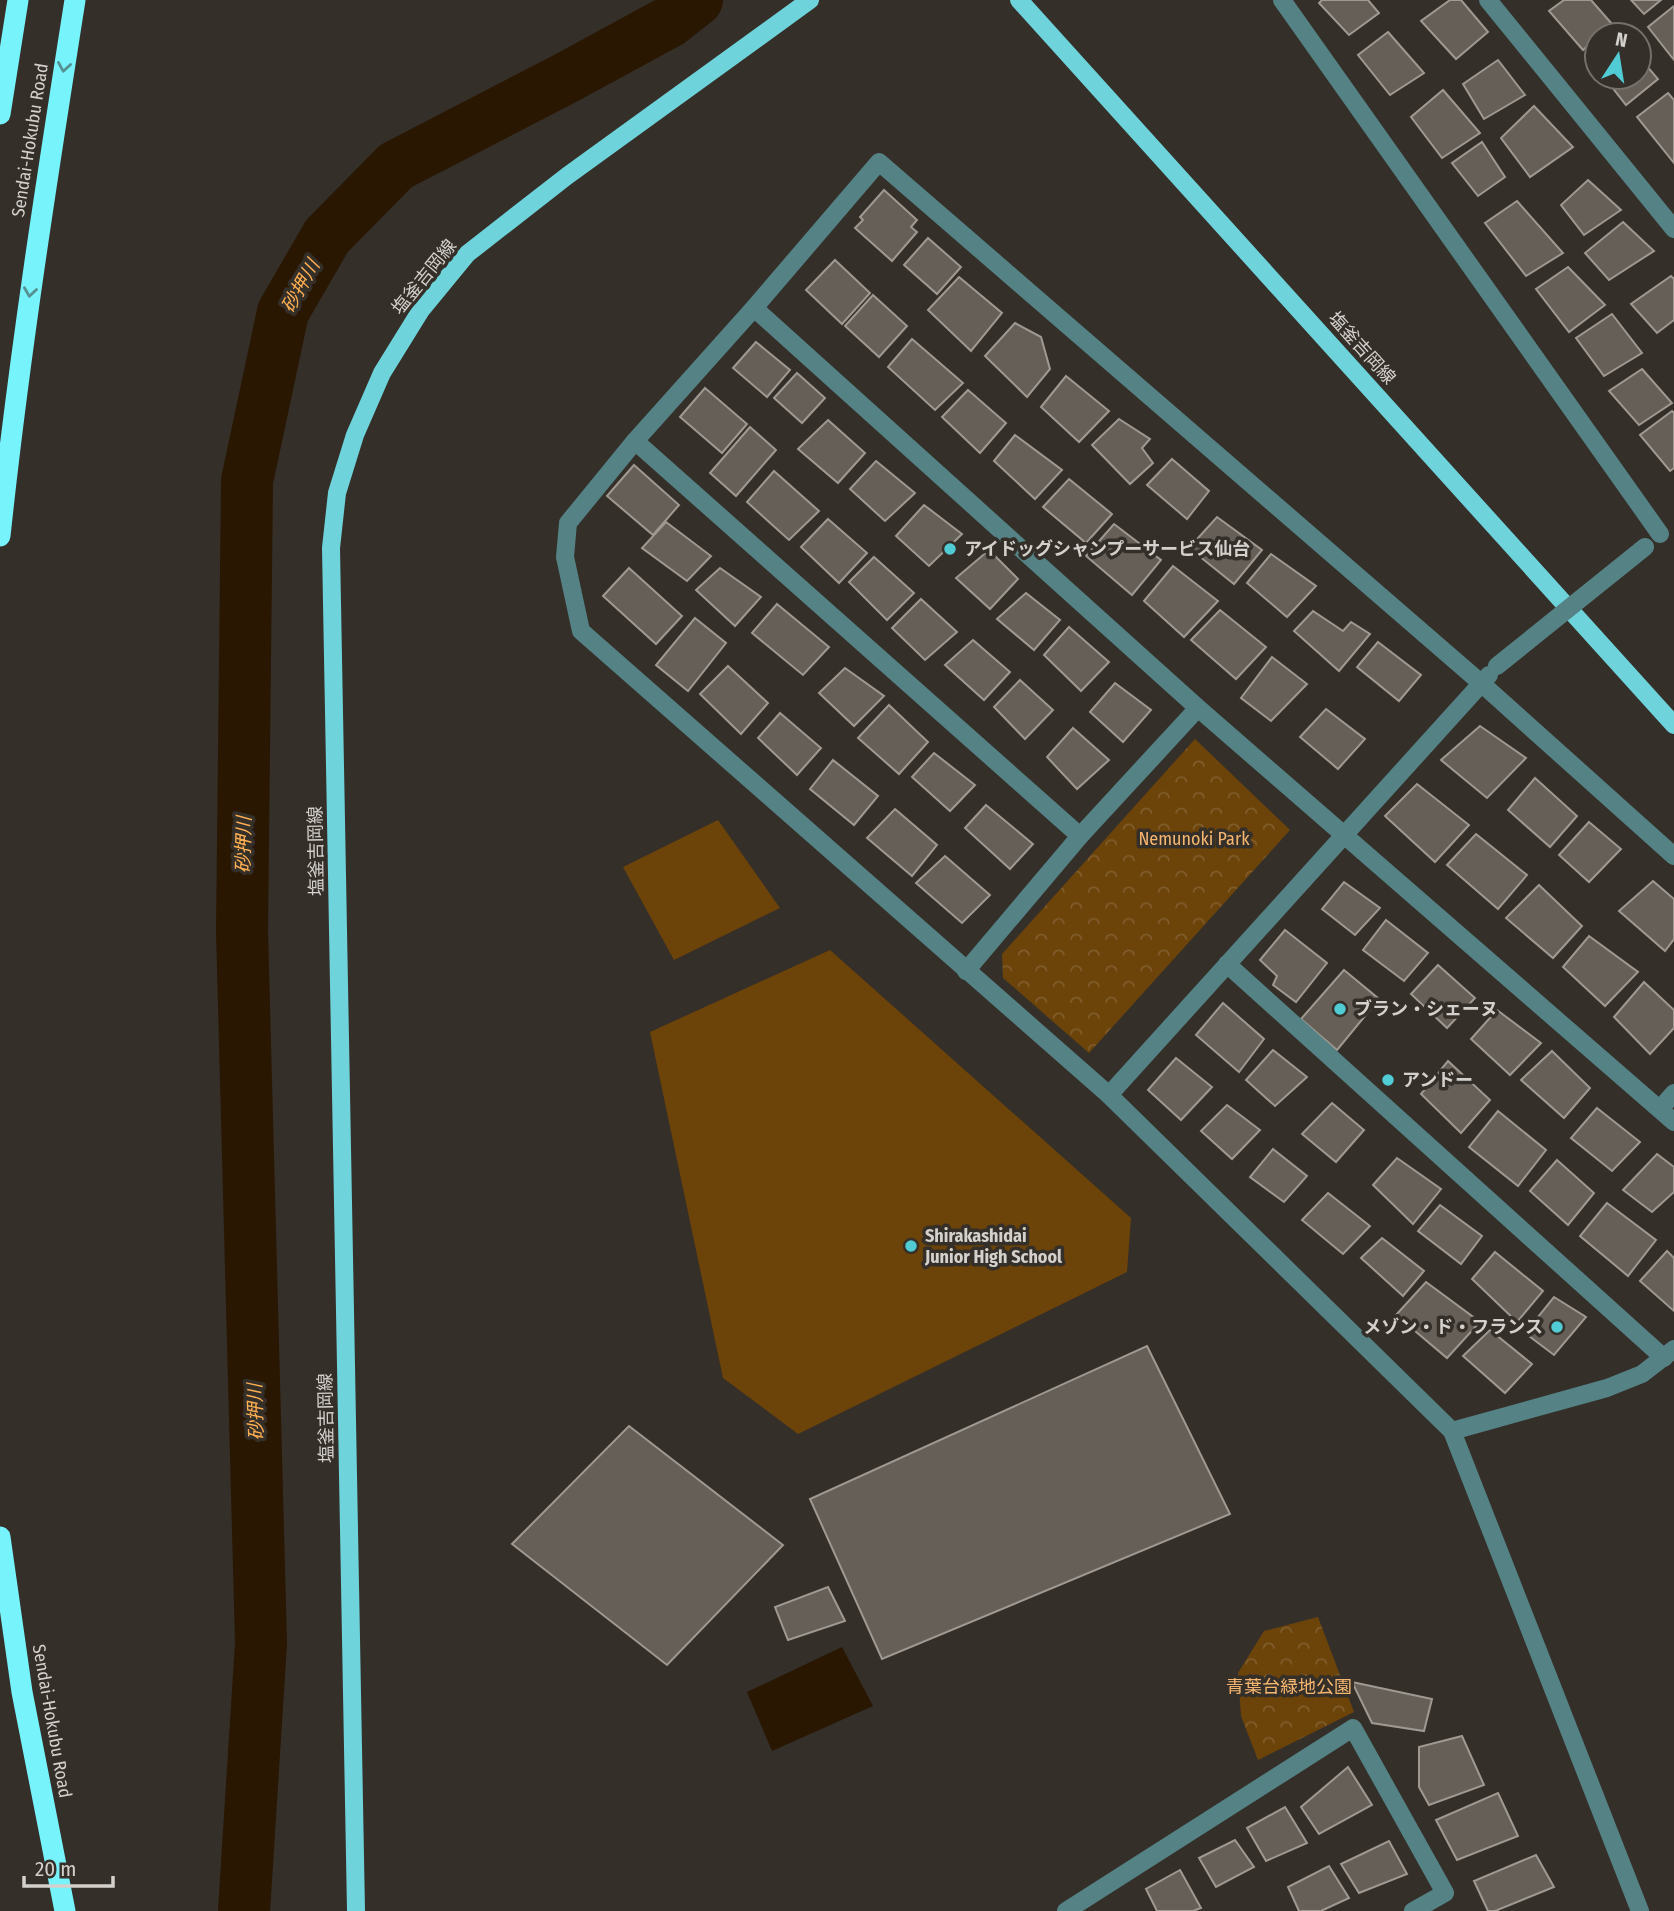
<svg xmlns="http://www.w3.org/2000/svg" width="1674" height="1911" viewBox="0 0 1674 1911" font-family="'Fira Sans Condensed','Noto Sans JP',sans-serif">
<style>
.green{fill:#6c4309}
.park{fill:url(#park-crowns)}
.water{fill:#291702}
.lines{fill:none;stroke-linecap:round;stroke-linejoin:round}
.river{stroke:#291702;stroke-width:52}
.building{fill:#655f58;stroke:#9f9991;stroke-width:2}
.minor{stroke:#548285;stroke-width:18}
.major{stroke:#6ed3da;stroke-width:18}
.highway{stroke:#77f3fc;stroke-width:21}
.minor-bridge{stroke:#548285;stroke-width:18}
.oneway{stroke:#569192}
.poi-dot{fill:#51ccd4;stroke:#352f29;stroke-width:2.5}
.labels{text-anchor:middle;stroke-width:7;stroke-linejoin:round;paint-order:stroke}
.street-label{font-size:18px;fill:#d4d1cd;stroke:#352f29}
.poi-label{font-size:18px;font-weight:bold;fill:#d4d1cd;stroke:#352f29;text-anchor:start}
.park-label{font-size:18px;fill:#f5b670;stroke:#352f29}
.water-label{font-size:19px;font-style:italic;fill:#fdaf51;stroke:#352f29}
</style>
<defs>
<pattern id="park-crowns" width="20" height="18" patternUnits="userSpaceOnUse" patternTransform="scale(1.75)"><rect width="20" height="18" fill="#6c4309"/><path d="M2 6a3 3 0 1 1 6 0M12 15a3 3 0 1 1 6 0" fill="none" stroke="#805d2c"/></pattern>
</defs>
<rect width="100%" height="100%" fill="#352f29"/>
<!-- green -->
<g class="green">
<polygon points="718,820 780,908 674,960 623,867"/>
<polygon points="830,950 1131,1218 1127,1272 798,1434 723,1378 650,1032"/>
</g>
<!-- park -->
<g class="park">
<polygon points="1195,739 1290,830 1089,1053 1003,978 1002,954"/>
<polygon points="1318,1617 1354,1712 1258,1760 1241,1716 1238,1673 1264,1631"/>
</g>
<!-- water -->
<polygon class="water" points="842,1647 873,1706 772,1751 747,1692"/>
<g class="lines">
<!-- river -->
<polyline class="river" points="244,1911 261,1643 242,931 247,481 283,312 327,236 396,166 566,78 669,22 697,0"/>
</g>
<!-- building -->
<g class="building">
<polygon points="1322,0 1368,0 1379,13 1349,35 1319,3"/>
<polygon points="1450,0 1461,0 1488,32 1456,59 1421,21"/>
<polygon points="1564,0 1591,0 1612,24 1583,50 1549,11"/>
<polygon points="1631,0 1661,0 1644,14"/>
<polygon points="1674,6 1674,60 1648,27"/>
<polygon points="1388,32 1424,73 1390,95 1358,55"/>
<polygon points="1639,57 1658,79 1626,105 1604,77 1639,77"/>
<polygon points="1498,60 1525,95 1484,119 1463,84"/>
<polygon points="1443,90 1480,133 1442,158 1411,117"/>
<polygon points="1668,93 1674,100 1674,163 1637,117"/>
<polygon points="1534,106 1573,147 1530,177 1501,138"/>
<polygon points="1482,142 1505,177 1478,196 1452,163"/>
<polygon points="1588,180 1621,210 1584,235 1561,205"/>
<polygon points="884,190 917,220 911,227 917,232 892,261 855,228 863,220 860,217"/>
<polygon points="1517,201 1563,253 1526,276 1485,223"/>
<polygon points="1623,222 1654,251 1609,280 1585,253"/>
<polygon points="928,238 961,267 937,294 904,265"/>
<polygon points="835,260 870,293 842,324 806,290"/>
<polygon points="1568,267 1605,305 1569,332 1536,289"/>
<polygon points="1671,276 1674,279 1674,320 1657,333 1631,304"/>
<polygon points="959,277 1002,313 971,351 928,310"/>
<polygon points="873,295 907,326 879,357 845,326"/>
<polygon points="1612,314 1642,353 1604,376 1576,338"/>
<polygon points="1015,323 1041,337 1050,369 1027,397 985,356"/>
<polygon points="912,339 963,383 935,410 888,367"/>
<polygon points="756,342 790,370 767,397 733,368"/>
<polygon points="1642,369 1672,403 1639,425 1609,391"/>
<polygon points="797,373 825,398 802,423 774,398"/>
<polygon points="1066,376 1109,411 1079,442 1041,407"/>
<polygon points="705,388 747,424 722,453 680,417"/>
<polygon points="968,390 1006,423 980,453 942,417"/>
<polygon points="1672,411 1674,413 1674,468 1670,471 1640,435"/>
<polygon points="1119,419 1150,439 1142,448 1153,463 1130,484 1092,445"/>
<polygon points="828,420 865,453 838,483 798,449"/>
<polygon points="750,427 776,450 736,496 710,473"/>
<polygon points="1015,435 1062,470 1035,499 994,461"/>
<polygon points="1172,459 1209,491 1187,519 1147,485"/>
<polygon points="876,461 915,493 885,521 850,489"/>
<polygon points="634,465 679,505 653,535 607,496"/>
<polygon points="774,471 819,511 789,540 747,502"/>
<polygon points="1069,479 1112,514 1086,543 1043,507"/>
<polygon points="924,505 962,534 929,566 896,536"/>
<polygon points="1217,517 1262,550 1234,584 1189,548"/>
<polygon points="828,519 867,553 839,583 801,547"/>
<polygon points="666,522 711,556 687,581 642,548"/>
<polygon points="1114,524 1161,560 1132,595 1086,556"/>
<polygon points="989,550 1018,579 990,609 956,578"/>
<polygon points="1271,554 1316,586 1287,617 1247,583"/>
<polygon points="874,557 914,593 887,620 849,582"/>
<polygon points="1173,566 1218,601 1184,637 1144,601"/>
<polygon points="629,568 682,616 656,644 603,596"/>
<polygon points="720,568 761,597 735,626 696,590"/>
<polygon points="1026,593 1060,620 1034,650 997,619"/>
<polygon points="921,599 957,632 925,660 892,628"/>
<polygon points="777,604 829,647 803,675 752,633"/>
<polygon points="1220,610 1266,647 1236,679 1191,640"/>
<polygon points="1313,611 1343,631 1351,622 1370,634 1339,671 1294,631"/>
<polygon points="695,618 726,643 688,691 656,665"/>
<polygon points="1069,627 1109,662 1081,691 1044,655"/>
<polygon points="973,640 1010,672 984,700 945,665"/>
<polygon points="1378,642 1421,675 1399,701 1357,667"/>
<polygon points="1272,657 1307,684 1271,721 1241,698"/>
<polygon points="728,666 768,703 741,734 700,694"/>
<polygon points="845,668 884,696 854,726 819,693"/>
<polygon points="1020,680 1053,710 1025,739 994,707"/>
<polygon points="1115,683 1151,710 1123,742 1090,712"/>
<polygon points="889,705 928,742 899,774 858,738"/>
<polygon points="1326,709 1365,739 1338,769 1300,737"/>
<polygon points="780,713 821,748 797,775 758,738"/>
<polygon points="1480,726 1526,758 1487,798 1441,760"/>
<polygon points="1073,728 1109,760 1077,789 1047,757"/>
<polygon points="934,753 975,785 950,811 912,777"/>
<polygon points="833,760 878,796 854,825 810,789"/>
<polygon points="1535,778 1577,816 1550,847 1508,810"/>
<polygon points="1417,784 1469,825 1435,862 1385,816"/>
<polygon points="986,805 1033,844 1010,869 965,828"/>
<polygon points="895,809 937,845 912,876 867,838"/>
<polygon points="1589,822 1621,849 1589,882 1559,855"/>
<polygon points="1476,834 1527,875 1498,909 1447,865"/>
<polygon points="945,856 990,895 962,923 916,883"/>
<polygon points="1653,881 1674,899 1674,939 1665,951 1619,911"/>
<polygon points="1344,882 1380,908 1355,935 1322,909"/>
<polygon points="1539,885 1582,926 1553,958 1506,918"/>
<polygon points="1386,920 1428,953 1404,981 1363,950"/>
<polygon points="1285,930 1327,963 1296,1002 1273,985 1277,976 1260,960"/>
<polygon points="1589,936 1638,972 1605,1006 1563,967"/>
<polygon points="1438,965 1475,998 1447,1028 1411,994"/>
<polygon points="1344,970 1379,999 1337,1050 1301,1019"/>
<polygon points="1644,982 1674,1010 1674,1028 1650,1054 1614,1017"/>
<polygon points="1223,1003 1264,1039 1239,1072 1196,1035"/>
<polygon points="1497,1010 1541,1043 1510,1075 1471,1039"/>
<polygon points="1273,1050 1307,1077 1275,1106 1246,1080"/>
<polygon points="1552,1051 1590,1088 1564,1118 1521,1080"/>
<polygon points="1176,1058 1212,1087 1181,1120 1148,1090"/>
<polygon points="1448,1061 1490,1100 1461,1133 1421,1094"/>
<polygon points="1332,1103 1364,1130 1336,1162 1302,1134"/>
<polygon points="1227,1105 1260,1130 1232,1159 1201,1131"/>
<polygon points="1597,1108 1640,1142 1612,1171 1571,1138"/>
<polygon points="1498,1111 1546,1150 1518,1186 1469,1147"/>
<polygon points="1273,1149 1307,1176 1284,1202 1250,1177"/>
<polygon points="1657,1154 1674,1167 1674,1192 1652,1212 1623,1190"/>
<polygon points="1397,1158 1441,1189 1413,1224 1373,1185"/>
<polygon points="1557,1160 1594,1193 1568,1225 1530,1191"/>
<polygon points="1328,1193 1370,1226 1343,1254 1302,1220"/>
<polygon points="1607,1203 1656,1240 1628,1276 1580,1236"/>
<polygon points="1440,1205 1482,1236 1461,1264 1418,1231"/>
<polygon points="1382,1238 1424,1271 1403,1296 1361,1258"/>
<polygon points="1667,1251 1674,1258 1674,1311 1640,1281"/>
<polygon points="1495,1252 1543,1291 1517,1322 1472,1279"/>
<polygon points="1426,1282 1480,1322 1447,1358 1396,1315"/>
<polygon points="1554,1297 1586,1317 1554,1355 1525,1333"/>
<polygon points="1490,1330 1532,1364 1505,1393 1463,1356"/>
<polygon points="1147,1346 1230,1514 882,1659 810,1499"/>
<polygon points="629,1426 783,1545 667,1665 512,1544"/>
<polygon points="828,1587 845,1621 788,1640 775,1607"/>
<polygon points="1352,1682 1432,1699 1424,1731 1372,1723"/>
<polygon points="1462,1736 1484,1785 1429,1805 1419,1787 1419,1747"/>
<polygon points="1348,1767 1372,1805 1319,1834 1301,1807"/>
<polygon points="1498,1793 1518,1836 1457,1860 1436,1820"/>
<polygon points="1285,1807 1307,1843 1266,1861 1247,1828"/>
<polygon points="1235,1840 1254,1867 1216,1887 1199,1858"/>
<polygon points="1389,1841 1407,1874 1359,1893 1341,1864"/>
<polygon points="1536,1855 1554,1887 1495,1911 1488,1911 1474,1881"/>
<polygon points="1329,1866 1349,1898 1321,1911 1299,1911 1288,1887"/>
<polygon points="1180,1870 1201,1908 1193,1911 1157,1911 1146,1889"/>
</g>
<g class="lines">
<!-- minor -->
<g class="minor">
<polyline points="1282,0 1660,534"/>
<polyline points="1488,0 1674,229"/>
<polyline points="754,308 1198,708 1674,1122"/>
<polyline points="635,441 1080,836"/>
<polyline points="1227,964 1664,1358"/>
<polyline points="966,971 1080,836 1198,708"/>
<polyline points="1109,1095 1489,675"/>
<polyline points="1660,1109 1674,1093"/>
<polyline points="1452,1431 1607,1388 1642,1374 1674,1349"/>
<polyline points="1066,1911 1353,1728 1445,1893 1413,1911"/>
<polyline points="1640,1911 1452,1431 1109,1095 581,631 565,557 568,523 635,441 754,308 879,162 1481,683 1674,856"/>
</g>
<!-- major -->
<g class="major">
<polyline points="1019,0 1674,725"/>
<polyline points="356,1911 331,548 337,493 355,435 382,373 421,310 467,254 567,176 810,0"/>
</g>
<!-- highway -->
<g class="highway">
<polyline points="0,114 18,0"/>
<path d="M0,536C19,357 47,178 75,0"/>
<polyline points="0,1537 22,1692 65,1911"/>
</g>
<!-- minor-bridge -->
<polyline class="minor-bridge" points="1497,666 1645,547"/>
</g>
<!-- one-way arrows -->
<defs><path id="oneway-chevron" d="M-2-3.5L2.5 0L-2 3.5" fill="none" stroke-width="1.6" stroke-linecap="round" stroke-linejoin="round" transform="scale(1.75)"/></defs>
<g class="oneway">
<use href="#oneway-chevron" transform="translate(64 67) rotate(99)"/>
<use href="#oneway-chevron" transform="translate(30 292) rotate(98)"/>
</g>
<!-- markers -->
<g class="poi-dot">
<circle cx="950" cy="549" r="7"/>
<circle cx="1340" cy="1009" r="7"/>
<circle cx="1388" cy="1080" r="7"/>
<circle cx="911" cy="1246" r="7"/>
<circle cx="1557" cy="1327" r="7"/>
</g>
<g class="labels">
<!-- street labels -->
<g class="street-label">
<text transform="translate(30 140) rotate(-81)" y="6">Sendai-Hokubu Road</text>
<text transform="translate(424 277) rotate(-51)" y="6">塩釜吉岡線</text>
<text transform="translate(1362 348) rotate(48)" y="6">塩釜吉岡線</text>
<text transform="translate(316 851) rotate(-91)" y="6">塩釜吉岡線</text>
<text transform="translate(326 1418) rotate(-91)" y="6">塩釜吉岡線</text>
<text transform="translate(52 1721) rotate(80)" y="6">Sendai-Hokubu Road</text>
</g>
<!-- poi labels -->
<g class="poi-label">
<text x="964" y="555">アイドッグシャンプーサービス仙台</text>
<text x="1354" y="1015">ブラン・シェーヌ</text>
<text x="1402" y="1086">アンドー</text>
<text x="925" y="1242">Shirakashidai<tspan x="925" dy="21">Junior High School</tspan></text>
<text x="1543" y="1333" text-anchor="end">メゾン・ド・フランス</text>
</g>
<!-- park labels -->
<g class="park-label">
<text x="1194" y="845">Nemunoki Park</text>
<text x="1289" y="1693">青葉台緑地公園</text>
</g>
<!-- water labels -->
<g class="water-label">
<text transform="translate(300 286) rotate(-61)" y="7">砂押川</text>
<text transform="translate(243 845) rotate(-89)" y="7">砂押川</text>
<text transform="translate(255 1412) rotate(-92)" y="7">砂押川</text>
</g>
</g>
<!-- north arrow -->
<g transform="translate(1618 56) rotate(12)"><circle r="33" fill="#352f29" stroke="#75706b" stroke-width="2"/>
<path d="M0-5L12 26L0 18L-12 26Z" fill="#51ccd4"/>
<text y="-10" font-size="19" font-weight="bold" text-anchor="middle" fill="#d4d1cd">N</text>
</g>
<!-- scale -->
<path d="M24 1876v10h89v-10" fill="none" stroke="#d4d1cd" stroke-width="3.5"/>
<text x="35" y="1876" font-size="21" fill="#d4d1cd" stroke="#352f29" stroke-width="5" paint-order="stroke">20 m</text>
</svg>
